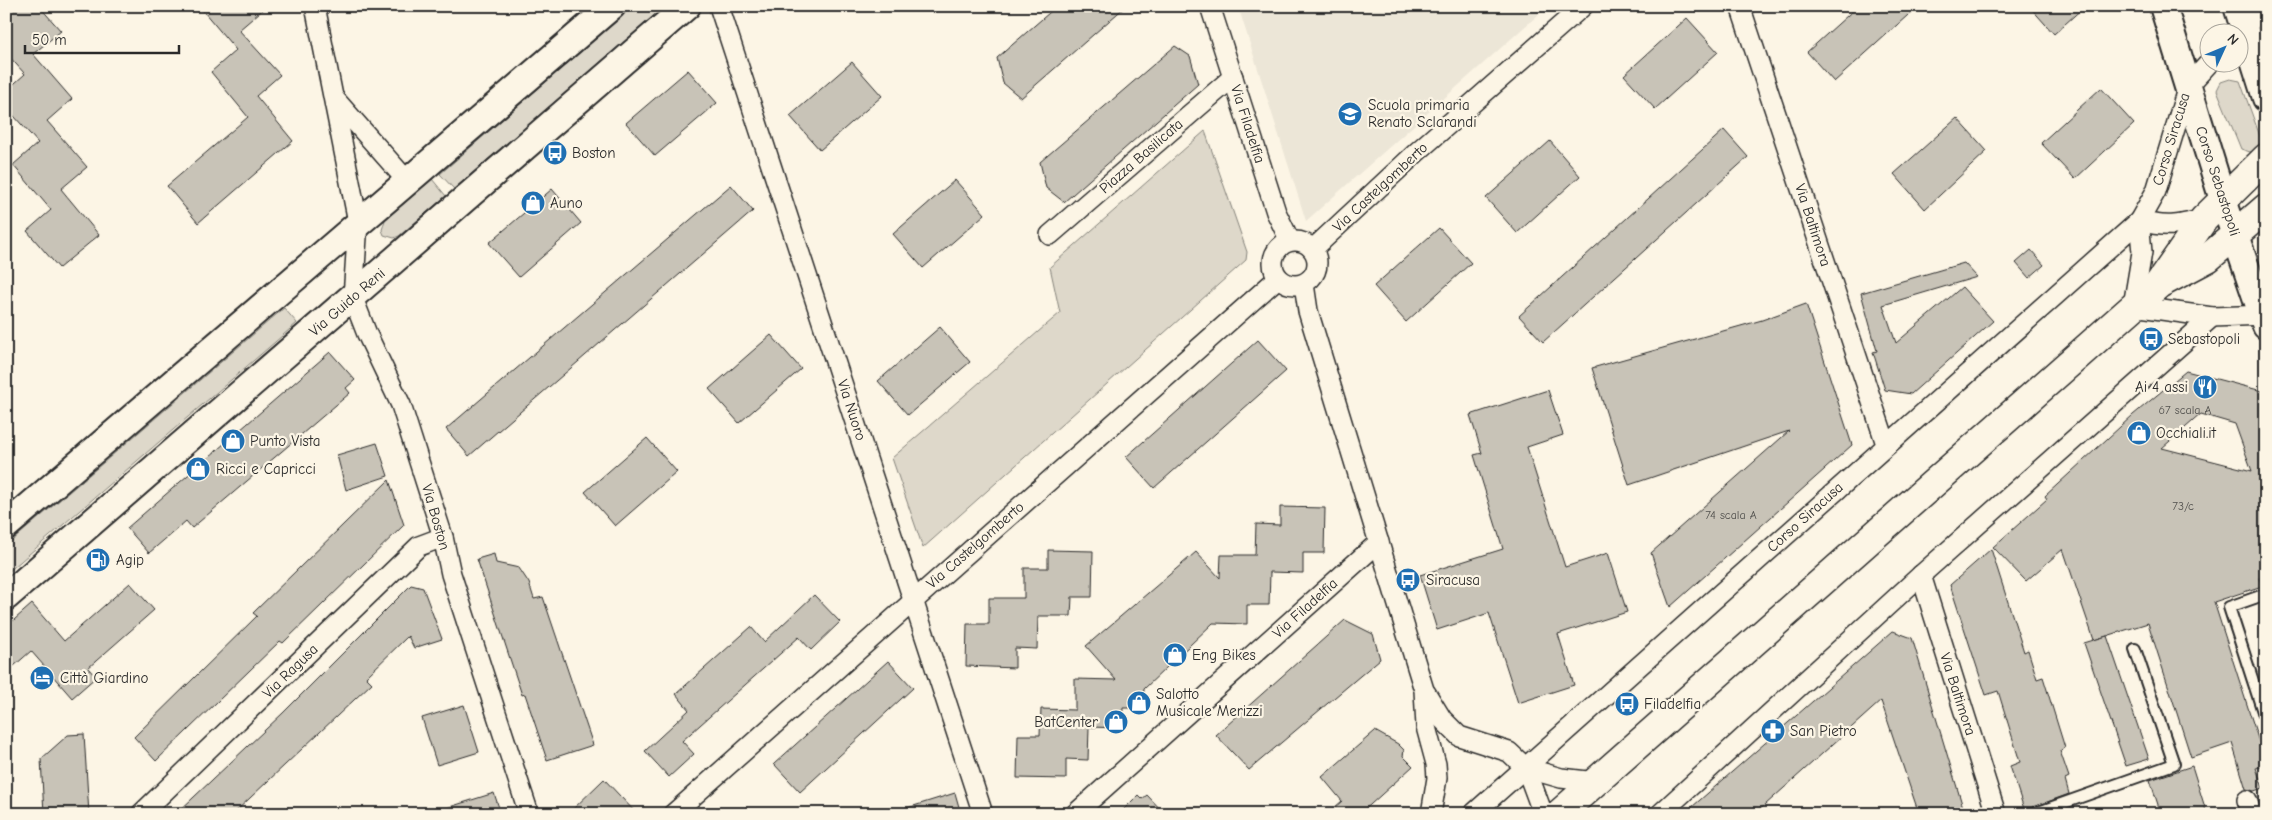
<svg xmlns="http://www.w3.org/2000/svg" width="2272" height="820" viewBox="0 0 2272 820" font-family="'Comic Neue',sans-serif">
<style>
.built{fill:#ece6d7}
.green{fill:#ded8ca;stroke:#84827a}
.building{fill:#c8c3b7;stroke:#2b2b2b;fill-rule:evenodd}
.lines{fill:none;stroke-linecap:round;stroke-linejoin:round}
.lane-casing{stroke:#2b2b2b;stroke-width:14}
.street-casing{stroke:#2b2b2b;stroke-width:22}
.secondary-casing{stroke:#2b2b2b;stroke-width:30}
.primary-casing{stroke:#2b2b2b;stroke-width:31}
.lane{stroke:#fcf5e5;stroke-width:10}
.street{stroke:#fcf5e5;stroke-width:19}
.secondary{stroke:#fcf5e5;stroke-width:26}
.primary{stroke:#fcf5e5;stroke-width:28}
.labels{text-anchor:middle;stroke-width:4.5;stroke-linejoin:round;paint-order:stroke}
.number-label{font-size:12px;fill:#52514e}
.poi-label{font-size:15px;fill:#2b2b2b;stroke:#fcf5e5;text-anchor:start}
.street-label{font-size:15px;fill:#2b2b2b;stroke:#fcf5e5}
</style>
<rect width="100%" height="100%" fill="#fcf5e5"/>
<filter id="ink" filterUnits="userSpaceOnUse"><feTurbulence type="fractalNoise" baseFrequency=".02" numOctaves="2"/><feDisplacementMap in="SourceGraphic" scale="10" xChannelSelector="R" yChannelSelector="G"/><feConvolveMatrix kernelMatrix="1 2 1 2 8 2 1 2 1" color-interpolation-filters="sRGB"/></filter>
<g filter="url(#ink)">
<!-- built -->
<polygon class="built" points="1238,6 1548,6 1306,221"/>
<!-- green -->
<g class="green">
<polygon points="633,6 665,6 454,189 440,174"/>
<polygon points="2230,79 2240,81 2261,139 2258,149 2250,152 2241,149 2217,90 2221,82"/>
<polygon points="1205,131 1247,252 1246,260 923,548 892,458 1060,313 1050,267"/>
<polygon points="432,179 446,196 399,236 394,238 384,235 382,230 385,220"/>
<polygon points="284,308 297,323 6,574 6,546"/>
</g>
<!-- building -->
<g class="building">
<polygon points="6,6 39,6 61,31 33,54 72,99 47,121 87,167 61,189 99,235 59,268 27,231 51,210 13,165 38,143 6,107 6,91 25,74 6,53"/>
<polygon points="199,6 267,6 239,30 280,75 256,96 293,141 198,223 167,186 248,117 211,72 236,50"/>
<polygon points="1057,6 1126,6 1021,98 1003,83 997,58"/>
<polygon points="1858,6 1918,6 1834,82 1807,52"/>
<polygon points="2029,6 2085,6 2054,34"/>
<polygon points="1687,18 1718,52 1655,109 1624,75"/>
<polygon points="1175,46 1190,56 1198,84 1064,202 1046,188 1040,162"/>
<polygon points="852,62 882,96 820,150 790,116"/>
<polygon points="688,70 717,103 655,156 626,123"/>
<polygon points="2101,88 2134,124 2075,179 2041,143"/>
<polygon points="1957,118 1987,151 1925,209 1894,174"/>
<polygon points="1724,130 1748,157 1543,342 1519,316"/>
<polygon points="1550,141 1580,176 1517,233 1486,198"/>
<polygon points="955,180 985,214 923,268 893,234"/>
<polygon points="731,185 753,211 469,456 446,429"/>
<polygon points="552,189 581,223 519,277 489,243"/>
<polygon points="1439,228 1471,263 1406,322 1374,286"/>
<polygon points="2031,250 2044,265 2029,278 2016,263"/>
<polygon points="1964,263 1977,277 1883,305 1896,343 1962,287 1993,321 1911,394 1885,390 1873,352 1877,351 1861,293"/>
<polygon points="1806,304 1852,445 1670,607 1651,553 1789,431 1629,485 1592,368 1762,320"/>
<polygon points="940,327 970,362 908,415 878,381"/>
<polygon points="771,335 801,369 739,423 709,389"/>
<polygon points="1258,340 1286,371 1154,488 1126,457"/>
<polygon points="330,352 355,380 346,388 350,393 192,528 186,521 149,553 127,528"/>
<path d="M2186,371L2266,392V577L2259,578L2262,586L2214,602L2261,748L2266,747V766L2256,768L2263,788L2254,791L2246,789L2232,743L2191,757L2148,623L2094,640L2063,549L2026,581L1993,547L2047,499L2045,496L2133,415ZM2201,414L2235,424L2252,471L2162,448Z"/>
<polygon points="1548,390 1563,435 1527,447 1565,567 1608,553 1627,612 1558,634 1574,685 1518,703 1489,613 1437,630 1420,575 1503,549 1474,455 1482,453 1470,415"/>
<polygon points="647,438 677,472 615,526 585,492"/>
<polygon points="377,443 388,476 346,490 337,455"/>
<polygon points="389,480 404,525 283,643 280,641 156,761 134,737 257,616 253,613"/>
<polygon points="1280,507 1325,508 1324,553 1303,553 1303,573 1270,572 1269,605 1247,605 1247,624 1213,623 1144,689 1143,708 1123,708 1122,728 1089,727 1088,760 1066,759 1066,779 1017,778 1018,735 1040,735 1041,709 1075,710 1075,679 1116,680 1086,646 1196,552 1220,578 1221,555 1255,555 1256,524 1280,525"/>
<polygon points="1991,549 2024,652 2028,650 2037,679 2043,677 2065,748 2060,751 2069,777 2065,779 2069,794 2031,808 2025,812 2010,766 2020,762 1998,691 1986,695 1950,585"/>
<polygon points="1048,550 1093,551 1092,597 1072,597 1071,616 1038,616 1037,649 1015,648 1015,668 966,666 967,624 989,624 989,598 1024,598 1024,568 1048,568"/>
<polygon points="494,554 496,563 519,568 529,583 534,599 543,597 593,745 547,760 525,694 522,695 477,559"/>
<polygon points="130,583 154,610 88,668 96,677 72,698 31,651 6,673 6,627 32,604 64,641"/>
<polygon points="411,585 423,588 442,639 414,648 408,636 366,677 372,683 233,814 176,814 283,713"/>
<polygon points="814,595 840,622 811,650 799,637 682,741 694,754 669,777 645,751 689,710 676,694 751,627 764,642"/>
<polygon points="1345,620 1373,634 1380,659 1249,770 1216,735"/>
<polygon points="1893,631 1912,638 1965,814 1919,814 1881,701 1755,814 1684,814"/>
<polygon points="2107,636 2149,759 2126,766 2084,643"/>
<polygon points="888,661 913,688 800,792 774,764"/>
<polygon points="464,705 479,752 437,765 422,718"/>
<polygon points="1375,731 1398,744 1404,750 1403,756 1413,766 1360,814 1327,814 1342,801 1322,777"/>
<polygon points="84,734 89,814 44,814 41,759 68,735"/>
<polygon points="2192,766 2207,814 2161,814 2150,780"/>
<polygon points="604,779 637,814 568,814"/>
<polygon points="494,793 501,814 440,814 440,810"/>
<polygon points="955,793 961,814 902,814 901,810"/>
<polygon points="1138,795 1142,799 1147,795 1165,814 1119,814"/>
</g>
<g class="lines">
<defs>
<g id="lane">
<polyline points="2266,594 2229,607 2266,721"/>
<polyline points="2033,814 2174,764 2135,649"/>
</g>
<g id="street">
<polyline points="315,6 358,222 353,298 367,334 401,405 443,537 451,574 529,814"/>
<polyline points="719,6 983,814"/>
<polyline points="1210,6 1276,212 1290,241"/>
<polyline points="1740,6 1886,444"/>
<polyline points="2240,33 2264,6"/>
<polyline points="334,98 408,182"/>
<polyline points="2139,221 2142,252 2133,306 2212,317 2266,315"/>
<path d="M2139,221C2167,228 2176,226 2204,219"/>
<polyline points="1050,235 1233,77"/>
<circle cx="1295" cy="263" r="22"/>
<polyline points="1313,249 1417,152 1583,6"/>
<polyline points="1304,284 1308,311 1424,690 1426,727 1436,764 1437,778 1431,814"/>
<polyline points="1921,575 1996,814"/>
<polyline points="1426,693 1442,719 1459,736 1509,752 1526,768 1543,814"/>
<polyline points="1526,768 1561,778 1596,782"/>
<polyline points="2247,800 2252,814"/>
<polyline points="141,814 419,546 443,537"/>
<polyline points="673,814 1278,278"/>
<polyline points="1075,814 1379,542"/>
<polyline points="1473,814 2139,221 2156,191 2188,86 2210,62"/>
<polyline points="1660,814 1921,575 2212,317"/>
</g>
<g id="secondary">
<polyline points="2163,6 2223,200 2266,326"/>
<polyline points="2237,6 2266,98"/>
<polyline points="6,526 612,6"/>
<polyline points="6,597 687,6"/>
</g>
<g id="primary">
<polyline points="2163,282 2208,258 2266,208"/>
<polyline points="1559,814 2158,285 2204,219 2266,158"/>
</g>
</defs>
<!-- lane casing -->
<use href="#lane" class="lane-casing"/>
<!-- street casing -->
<use href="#street" class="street-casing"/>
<!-- secondary casing -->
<use href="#secondary" class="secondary-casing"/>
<!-- primary casing -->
<use href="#primary" class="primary-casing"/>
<!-- lane -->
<use href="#lane" class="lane"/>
<!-- street -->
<use href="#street" class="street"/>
<!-- secondary -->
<use href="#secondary" class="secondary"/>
<!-- primary -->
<use href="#primary" class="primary"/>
</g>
</g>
<!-- icons -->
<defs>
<symbol id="school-disc" viewBox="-11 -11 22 22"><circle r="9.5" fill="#1f6fb2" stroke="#fcf5e5"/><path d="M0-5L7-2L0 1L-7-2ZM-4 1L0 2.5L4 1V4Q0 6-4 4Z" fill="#fff"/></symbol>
<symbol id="bus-disc" viewBox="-11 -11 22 22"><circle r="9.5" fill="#1f6fb2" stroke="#fcf5e5"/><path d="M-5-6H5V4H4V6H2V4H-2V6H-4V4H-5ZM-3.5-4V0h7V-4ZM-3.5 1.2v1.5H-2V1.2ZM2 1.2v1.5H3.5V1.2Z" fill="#fff"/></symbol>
<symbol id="shop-disc" viewBox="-11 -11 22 22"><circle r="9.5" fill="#1f6fb2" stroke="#fcf5e5"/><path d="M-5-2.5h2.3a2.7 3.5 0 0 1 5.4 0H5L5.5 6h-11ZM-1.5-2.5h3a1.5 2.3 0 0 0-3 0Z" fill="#fff"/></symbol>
<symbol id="restaurant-disc" viewBox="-11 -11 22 22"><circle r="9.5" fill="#1f6fb2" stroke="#fcf5e5"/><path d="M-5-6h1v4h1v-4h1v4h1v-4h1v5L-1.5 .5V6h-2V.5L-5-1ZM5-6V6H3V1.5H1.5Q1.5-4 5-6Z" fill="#fff"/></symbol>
<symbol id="fuel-disc" viewBox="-11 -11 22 22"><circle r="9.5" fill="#1f6fb2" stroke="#fcf5e5"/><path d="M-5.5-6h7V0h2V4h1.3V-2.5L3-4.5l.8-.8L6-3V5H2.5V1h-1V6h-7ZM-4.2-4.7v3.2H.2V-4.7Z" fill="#fff"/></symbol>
<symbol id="hotel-disc" viewBox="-11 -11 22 22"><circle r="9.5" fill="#1f6fb2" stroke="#fcf5e5"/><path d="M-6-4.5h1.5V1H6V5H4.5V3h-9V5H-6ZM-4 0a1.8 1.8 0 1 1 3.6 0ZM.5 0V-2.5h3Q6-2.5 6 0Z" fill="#fff"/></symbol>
<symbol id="pharmacy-disc" viewBox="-11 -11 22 22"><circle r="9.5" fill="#1f6fb2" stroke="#fcf5e5"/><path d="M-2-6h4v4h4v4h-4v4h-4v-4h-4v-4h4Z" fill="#fff"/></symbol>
</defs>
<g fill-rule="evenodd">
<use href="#school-disc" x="1336" y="100" width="28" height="28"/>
<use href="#bus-disc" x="541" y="139" width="28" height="28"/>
<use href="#shop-disc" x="519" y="189" width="28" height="28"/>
<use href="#bus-disc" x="2137" y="325" width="28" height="28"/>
<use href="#restaurant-disc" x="2191" y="373" width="28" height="28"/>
<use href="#shop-disc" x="2125" y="419" width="28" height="28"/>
<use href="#shop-disc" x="219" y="427" width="28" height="28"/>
<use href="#shop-disc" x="184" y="455" width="28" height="28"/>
<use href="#fuel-disc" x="84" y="546" width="28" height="28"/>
<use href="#bus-disc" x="1394" y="566" width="28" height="28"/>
<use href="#shop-disc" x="1161" y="641" width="28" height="28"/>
<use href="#hotel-disc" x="28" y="664" width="28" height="28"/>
<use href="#shop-disc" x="1125" y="689" width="28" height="28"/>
<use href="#bus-disc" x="1613" y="690" width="28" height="28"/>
<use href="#shop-disc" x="1102" y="708" width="28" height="28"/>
<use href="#pharmacy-disc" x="1759" y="717" width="28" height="28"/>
</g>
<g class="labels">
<!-- number labels -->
<g class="number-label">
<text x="2185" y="414">67 scala A</text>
<text x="2183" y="510">73/c</text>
<text x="1731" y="519">74 scala A</text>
</g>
<!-- poi labels -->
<g class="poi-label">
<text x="1368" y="110">Scuola primaria<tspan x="1368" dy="17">Renato Sclarandi</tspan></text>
<text x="572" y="158">Boston</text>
<text x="550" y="208">Auno</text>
<text x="2168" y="344">Sebastopoli</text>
<text x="2188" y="392" text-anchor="end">Ai 4 assi</text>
<text x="2156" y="438">Occhiali.it</text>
<text x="250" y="446">Punto Vista</text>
<text x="216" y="474">Ricci e Capricci</text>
<text x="116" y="565">Agip</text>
<text x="1426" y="585">Siracusa</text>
<text x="1192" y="660">Eng Bikes</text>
<text x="60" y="683">Città Giardino</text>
<text x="1156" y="699">Salotto<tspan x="1156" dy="17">Musicale Merizzi</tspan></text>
<text x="1644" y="709">Filadelfia</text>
<text x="1098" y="727" text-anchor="end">BatCenter</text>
<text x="1790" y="736">San Pietro</text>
</g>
<!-- street labels -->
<g class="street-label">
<text transform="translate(1248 124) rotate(72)" y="5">Via Filadelfia</text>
<text transform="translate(2171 139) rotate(-73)" y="5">Corso Siracusa</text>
<text transform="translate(1141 156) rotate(-41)" y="5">Piazza Basilicata</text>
<text transform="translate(2218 181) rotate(72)" y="5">Corso Sebastopoli</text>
<text transform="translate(1380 187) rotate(-43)" y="5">Via Castelgomberto</text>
<text transform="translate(1813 225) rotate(72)" y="5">Via Baltimora</text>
<text transform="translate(347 302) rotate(-41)" y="5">Via Guido Reni</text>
<text transform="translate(852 410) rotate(72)" y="5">Via Nuoro</text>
<text transform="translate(436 517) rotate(74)" y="5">Via Boston</text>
<text transform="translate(1805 517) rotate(-42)" y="5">Corso Siracusa</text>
<text transform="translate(975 545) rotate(-41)" y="5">Via Castelgomberto</text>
<text transform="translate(1305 608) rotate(-42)" y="5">Via Filadelfia</text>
<text transform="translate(290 671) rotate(-44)" y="5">Via Ragusa</text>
<text transform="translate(1958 694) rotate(72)" y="5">Via Baltimora</text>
</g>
</g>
<!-- margin -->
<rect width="2272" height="820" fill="none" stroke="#fcf5e5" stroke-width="25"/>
<rect x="12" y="12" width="2247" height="795" fill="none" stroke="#2b2b2b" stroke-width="2" filter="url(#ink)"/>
<!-- north arrow -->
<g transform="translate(2224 48) rotate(46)"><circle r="24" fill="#fcf5e5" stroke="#a8a49b"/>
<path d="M0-4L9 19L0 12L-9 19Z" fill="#1f6fb2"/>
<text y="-8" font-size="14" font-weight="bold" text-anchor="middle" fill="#2b2b2b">N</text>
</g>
<!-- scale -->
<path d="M25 45v8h154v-8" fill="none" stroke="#2b2b2b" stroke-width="2.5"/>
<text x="32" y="45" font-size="15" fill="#2b2b2b" stroke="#fcf5e5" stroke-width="4" paint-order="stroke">50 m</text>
</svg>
